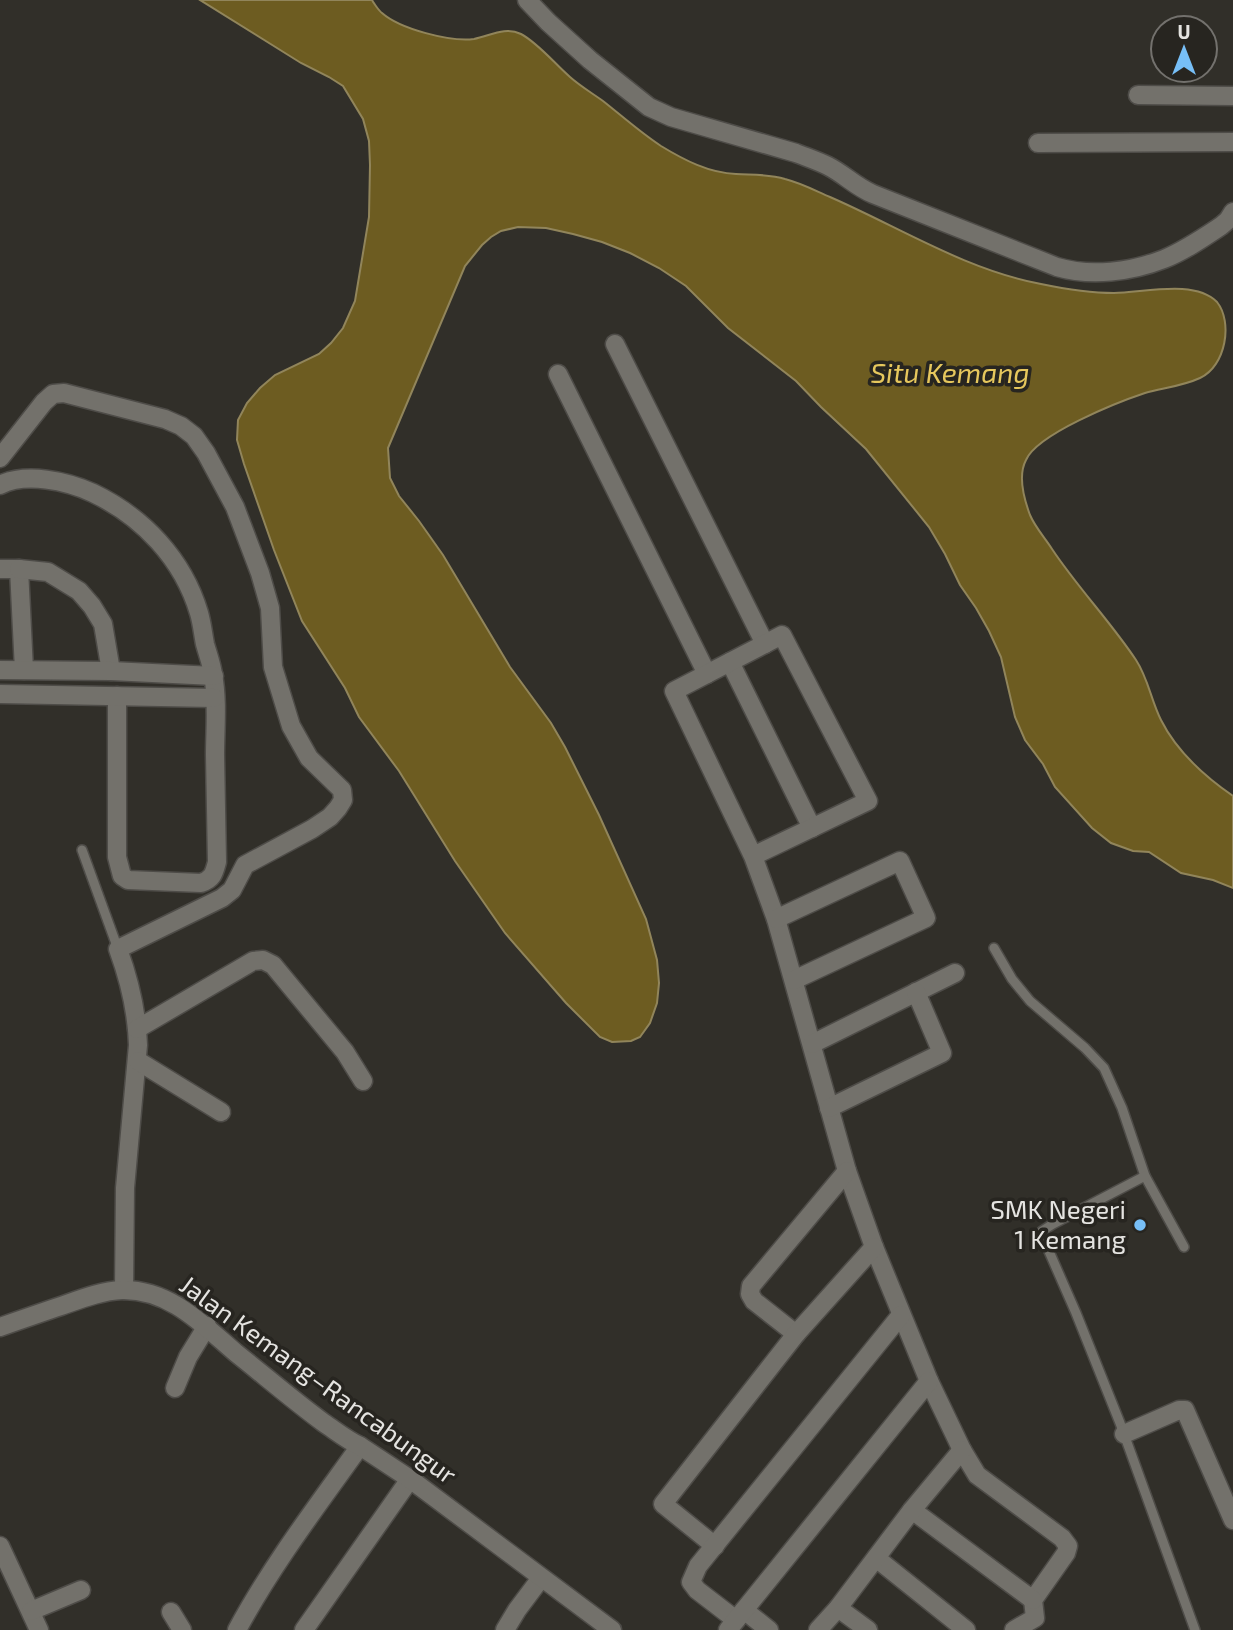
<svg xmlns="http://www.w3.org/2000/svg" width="1233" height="1630" viewBox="0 0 1233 1630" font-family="'Exo 2',sans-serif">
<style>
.water{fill:#6d5c21;stroke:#91855b;stroke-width:2}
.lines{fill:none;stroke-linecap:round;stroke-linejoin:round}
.service-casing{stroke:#4e4c48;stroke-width:12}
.minor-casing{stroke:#4e4c48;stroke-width:21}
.tertiary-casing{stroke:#4e4c48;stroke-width:21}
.service{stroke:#73716b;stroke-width:9}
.minor{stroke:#73716b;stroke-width:18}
.tertiary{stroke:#73716b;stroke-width:18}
.poi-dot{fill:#77bff7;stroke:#272520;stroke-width:2.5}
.labels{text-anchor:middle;stroke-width:7;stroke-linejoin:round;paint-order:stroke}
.poi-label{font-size:26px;fill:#e5e4e1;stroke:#272520;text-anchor:end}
.street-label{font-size:26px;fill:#e5e4e1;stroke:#272520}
.water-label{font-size:28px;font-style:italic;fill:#e6c75d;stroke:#272520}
</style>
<rect width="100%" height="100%" fill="#312f29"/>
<!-- water -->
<path class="water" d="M200,0H372C373,2 379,11 382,13C400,29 450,42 474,39C490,36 505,26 521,34C538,43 555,64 570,77C580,86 592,93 603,101C622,116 641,133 661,146C684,160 709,173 736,174C753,175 769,174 785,179C801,183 816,191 830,197C899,227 966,270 1041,284C1065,289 1090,293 1114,293C1143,293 1194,279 1217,302C1233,322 1226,366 1200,378C1183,386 1163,388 1145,393C1118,402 1037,434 1026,460C1018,475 1024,499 1030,515C1035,527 1045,538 1052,549C1078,588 1110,621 1136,660C1148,678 1151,700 1161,720C1177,752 1204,776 1233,796V888L1213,880L1181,873L1149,852L1133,851L1111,843L1092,828L1055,787L1043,764L1025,740L1015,717L1001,657L989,631L976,608L960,585L945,554L929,527L866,449L821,407L796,381L728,328L686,286L659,268L630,253L602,242L573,234L546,228L518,227L501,231L491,237L482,245L465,266L388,448L390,478L399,496L419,521L443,555L510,667L551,723L565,747L599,815L646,919L657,960L659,983L657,1003L650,1023L640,1037L631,1041L612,1042L600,1037L566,1003L505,933L455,861L399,771L359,717L345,688L302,621L274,550L244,464L237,440L238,420L247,403L260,388L275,375L319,354L331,343L343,328L355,301L369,217L370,165L369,141L363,119L343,86L329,77L301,63Z"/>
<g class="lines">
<defs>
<g id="service">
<polyline points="82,850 118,949"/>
<polyline points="994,948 1012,979 1030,1001 1085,1048 1104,1068 1122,1108 1145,1176 1184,1247"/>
<polyline points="1145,1176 1053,1224 1042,1231 1041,1233 1076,1313 1120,1423 1195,1630"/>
</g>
<g id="minor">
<path d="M527,0L548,22L590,60L649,107L671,117L796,153C806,157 818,161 828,166C844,174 856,187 873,194L1057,267C1091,277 1131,272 1164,259C1184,251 1203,238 1221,226L1228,220L1233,212"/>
<polyline points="1138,95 1233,96"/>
<polyline points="1038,143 1233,142"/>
<polyline points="615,344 765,644"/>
<polyline points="558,374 707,674"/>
<path d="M0,458L44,402L53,394L64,393L165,419L181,426L194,436L206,453L235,507L260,573L270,608L273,667L291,726L309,758L342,790L343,800L338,808L330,817L312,829L245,865L232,890L222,898L118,949C129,979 137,1013 138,1045L125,1188L124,1290"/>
<path d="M0,485C26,472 67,481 93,493C143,517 183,559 199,613C202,623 203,634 205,644C208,655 212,665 213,675C218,700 215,730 215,755C216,791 216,826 217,862C214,873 213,879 201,883L128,880L122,876L117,857V696"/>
<polyline points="0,569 19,569 24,670"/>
<polyline points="19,569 48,572 79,591 92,606 103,624 111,671"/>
<polyline points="730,662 812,828"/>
<polyline points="0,670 111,671 214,676"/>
<polyline points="0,694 214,698"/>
<polyline points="753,856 868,801 782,635 674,691 753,856 776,919 847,1171 874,1247 929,1381 962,1450 977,1475 1062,1538 1068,1546 1066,1553 1033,1600 1035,1618 1014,1630"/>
<polyline points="776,919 900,861 926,918 794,980"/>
<polyline points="137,1029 253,961 263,960 273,965 345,1052 363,1081"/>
<polyline points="812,1044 955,973"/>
<polyline points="138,1061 221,1112"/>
<polyline points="829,1108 942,1053 916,992"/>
<polyline points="796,1334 754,1301 750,1294 751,1286 847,1171"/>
<polyline points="175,1388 188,1357 207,1326"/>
<polyline points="1124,1434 1179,1410 1185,1410 1233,1520"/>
<polyline points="912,1510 1033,1600"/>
<polyline points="0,1546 39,1630"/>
<polyline points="715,1546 663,1504 796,1334 874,1247"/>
<polyline points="876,1558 966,1630"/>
<polyline points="838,1608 868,1630"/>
<polyline points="744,1610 769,1630"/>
<polyline points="31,1611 81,1590"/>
<polyline points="171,1612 182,1630"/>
<polyline points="736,1620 697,1590 691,1582 698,1566 901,1315"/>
<path d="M237,1630C272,1565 317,1506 360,1446"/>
<polyline points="304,1630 410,1479"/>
<polyline points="505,1630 517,1610 541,1578"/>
<polyline points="728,1630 929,1381"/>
<polyline points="818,1630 838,1608 912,1510 962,1450"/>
</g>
<path id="tertiary" d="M0,1327C20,1320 40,1313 61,1306C81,1299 101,1291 122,1290C170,1289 203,1325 236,1353C265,1376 294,1401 324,1423C336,1431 347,1440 360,1446L410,1479L612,1630"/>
</defs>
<!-- service casing -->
<use href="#service" class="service-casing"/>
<!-- minor casing -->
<use href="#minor" class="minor-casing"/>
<!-- tertiary casing -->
<use href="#tertiary" class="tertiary-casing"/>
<!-- service -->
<use href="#service" class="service"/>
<!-- minor -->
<use href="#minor" class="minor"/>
<!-- tertiary -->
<use href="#tertiary" class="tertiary"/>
</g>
<!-- markers -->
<circle class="poi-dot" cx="1140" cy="1225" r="7"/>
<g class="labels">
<!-- poi labels -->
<g class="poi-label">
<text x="1126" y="1219">SMK Negeri<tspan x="1126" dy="30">1 Kemang</tspan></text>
</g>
<!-- street labels -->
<g class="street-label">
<text transform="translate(318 1380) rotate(36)" y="9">Jalan Kemang–Rancabungur</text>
</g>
<!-- water labels -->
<g class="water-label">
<text x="950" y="383">Situ Kemang</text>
</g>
</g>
<!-- north arrow -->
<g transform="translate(1184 49)"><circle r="33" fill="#272520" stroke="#73716d" stroke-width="2"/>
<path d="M0-5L12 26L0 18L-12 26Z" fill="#77bff7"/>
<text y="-10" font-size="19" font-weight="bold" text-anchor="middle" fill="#e5e4e1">U</text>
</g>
</svg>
